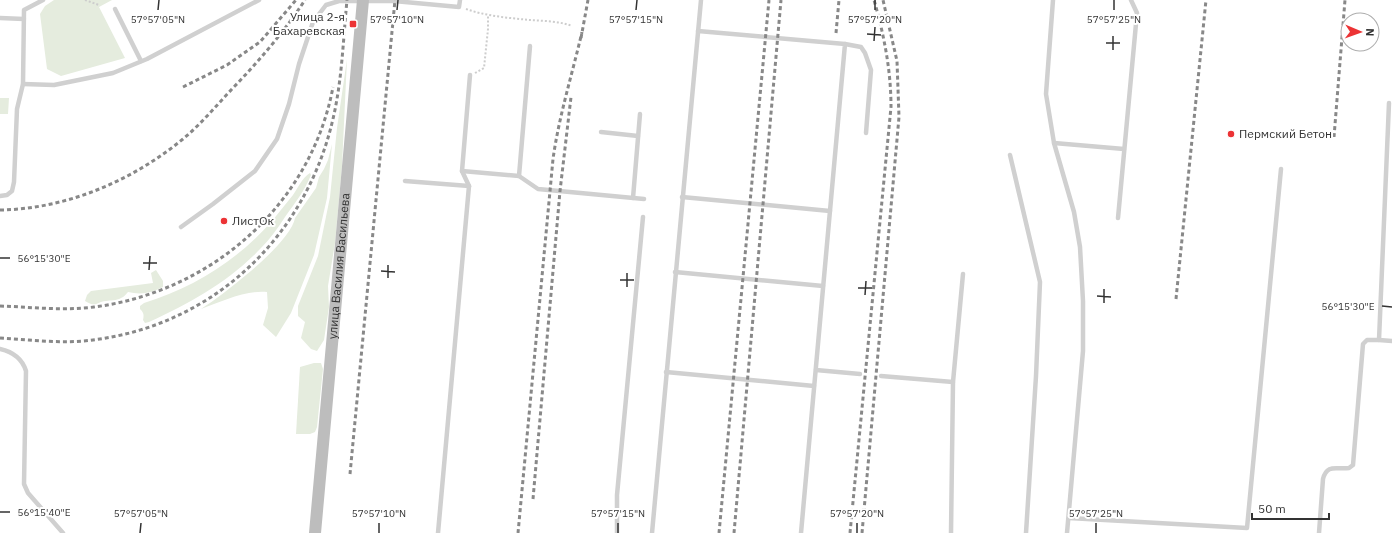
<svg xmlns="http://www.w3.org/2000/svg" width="1392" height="533" viewBox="0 0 1392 533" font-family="'IBM Plex Sans',sans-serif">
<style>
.green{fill:#e5ecde}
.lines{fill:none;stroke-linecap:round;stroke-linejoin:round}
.path{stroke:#cdcdcd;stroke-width:2;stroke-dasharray:2 2;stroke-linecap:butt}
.service{stroke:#d0d0d0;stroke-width:4.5}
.secondary{stroke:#bdbdbd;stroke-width:12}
.rail{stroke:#888;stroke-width:3;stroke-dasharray:4 3;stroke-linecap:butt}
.ticks{fill:none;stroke:#333;stroke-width:1.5}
.poi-dot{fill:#ec3335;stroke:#fff;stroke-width:1.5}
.labels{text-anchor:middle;stroke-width:4;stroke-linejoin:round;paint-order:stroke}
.poi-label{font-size:12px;fill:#333;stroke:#fff;text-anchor:start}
.street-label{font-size:12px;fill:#333;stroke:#fff}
.ticks-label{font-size:10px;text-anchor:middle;fill:#333;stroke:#fff;stroke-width:4;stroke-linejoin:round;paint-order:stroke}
</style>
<rect width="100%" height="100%" fill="#fff"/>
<!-- green -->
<g class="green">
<polygon points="54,0 112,0 99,7 125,58 61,76 47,69 40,14 45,6"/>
<polygon points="347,59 342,166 335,243 328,286 329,307 324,340 317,351 311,349 301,338 305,322 298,316 298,306 318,256 330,197 337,128"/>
<polygon points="0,98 9,98 8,114 0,114"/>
<path d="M332,144L327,198L314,255L291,313L276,337L263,325L268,308L267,292C245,290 221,302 201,309C223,295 291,243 295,218L316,188L319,177L324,169L328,160Z"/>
<path d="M310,173L311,175C305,190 295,203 285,217C278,228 270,239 261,248C229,282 190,303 149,322L145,323L143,320C144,315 144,313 140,309V306L144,303C193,288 238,260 272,221C279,212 286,204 293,195C298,188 302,178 310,173Z"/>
<path d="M156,270L163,281V287C151,293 141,295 128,292C126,294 124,297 121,298C116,301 111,300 106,301C96,302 96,308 85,301L87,295L91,291L153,283L151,273Z"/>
<polygon points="314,363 321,363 323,369 317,427 315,432 310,434 296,434 300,367"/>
</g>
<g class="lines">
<!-- path -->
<g class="path">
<polyline points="85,0 99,5"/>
<path d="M466,9C486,16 509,18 530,20C544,21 559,21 572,26"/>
<polyline points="475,73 484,68 488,29 488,15"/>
</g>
<!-- service -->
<g class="service">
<polyline points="1053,0 1046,94 1054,143 1074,212 1080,247 1083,301 1083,351 1067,533"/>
<polyline points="115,9 141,61"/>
<polyline points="0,18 24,19"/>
<polyline points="698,31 845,44 801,533"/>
<polyline points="845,44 861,47 865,53 871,70 866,133"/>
<polyline points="23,84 54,85 113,73 147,59 259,0"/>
<polyline points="601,132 638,136"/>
<polyline points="1054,143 1124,149"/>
<polyline points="1010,155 1040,282 1036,376 1026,533"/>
<polyline points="462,171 519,176 538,189 644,199"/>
<polyline points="519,176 530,46"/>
<polyline points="405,181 469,186"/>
<polyline points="0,196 7,195 12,191 14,182 17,109 23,84 24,10 43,0"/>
<polyline points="682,197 830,211"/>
<polyline points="633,198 640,114"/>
<polyline points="1118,218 1137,13 1131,0"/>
<polyline points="181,227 213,204 255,171 277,139 289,104 299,64 313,22 326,5 339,1 394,1 459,7 460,0"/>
<polyline points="675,272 823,286"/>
<polyline points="1379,340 1392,341"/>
<path d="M0,349C13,352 22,358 26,371L24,484L28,493L63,533"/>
<polyline points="816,370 860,374"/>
<polyline points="666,372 814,386"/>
<polyline points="881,376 953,382"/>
<polyline points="1069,518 1247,528 1281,169"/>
<polyline points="438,533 469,186 462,171 470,75"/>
<polyline points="617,533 617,495 643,217"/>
<polyline points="652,533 701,0"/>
<polyline points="951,533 953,382 963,274"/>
<path d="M1319,533L1323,479C1327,463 1337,470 1349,468L1353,465L1363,344L1367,340H1379L1389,103"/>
</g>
<!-- secondary -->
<path class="secondary" id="s1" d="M315,533L363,0"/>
<!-- rail -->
<g class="rail">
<polyline points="836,33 839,0"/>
<polyline points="581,38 588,0"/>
<polyline points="183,87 227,65 260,42 296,0"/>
<polyline points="1334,137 1345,0"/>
<path d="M0,210C66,209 132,181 183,139C201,124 216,106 232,89C259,61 284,32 305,0"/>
<polyline points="1176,299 1206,0"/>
<path d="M0,306C31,307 62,311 94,307C211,292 311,205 333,87"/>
<path d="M0,338C31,340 63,344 93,340C213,325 304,238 332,123C342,83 343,41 347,0"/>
<polyline points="350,474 395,0"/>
<polyline points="533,499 560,191 571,97"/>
<path d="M518,533L553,159C559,116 572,75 582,32"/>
<polyline points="719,533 769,0"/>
<polyline points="734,533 781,0"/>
<path d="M850,533L891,107C891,70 884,35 874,0"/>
<polyline points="862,533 899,117 897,61 883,0"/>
</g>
</g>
<!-- ticks -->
<path class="ticks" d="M158,10L159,0M397,10L398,0M636,10L637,0M875,10V0M1114,10V0M867,34L881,35M874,41L875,27M1106,43H1120M1113,50V36M0,258H10M143,263H157M149,270L150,256M381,271L395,272M388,278V265M620,280H634M627,287V273M858,288H872M865,295L866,281M1097,296L1111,297M1104,303V289M1382,306L1392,307M0,512H10M140,533L141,523M379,533V523M618,533V523M857,533V523M1096,533V523"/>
<!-- markers -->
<g class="poi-dot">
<rect x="349" y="20" width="8" height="8" rx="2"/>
<circle cx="1231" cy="134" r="4"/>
<circle cx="224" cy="221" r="4"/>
</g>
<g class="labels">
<!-- poi labels -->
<g class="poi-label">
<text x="345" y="21" text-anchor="end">Улица 2-я<tspan x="345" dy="14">Бахаревская</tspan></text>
<text x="1239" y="138">Пермский Бетон</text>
<text x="232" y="225">ЛистОк</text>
</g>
<!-- street labels -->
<g class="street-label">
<text dy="4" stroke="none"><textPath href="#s1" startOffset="268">улица Василия Васильева</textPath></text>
</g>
</g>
<g class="ticks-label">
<text x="158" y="23">57°57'05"N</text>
<text x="397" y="23">57°57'10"N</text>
<text x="636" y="23">57°57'15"N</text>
<text x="875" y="23">57°57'20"N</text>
<text x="1114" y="23">57°57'25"N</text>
<text x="44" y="262">56°15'30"E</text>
<text x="1348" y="310">56°15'30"E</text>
<text x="44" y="516">56°15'40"E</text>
<text x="141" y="517">57°57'05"N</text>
<text x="379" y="517">57°57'10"N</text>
<text x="618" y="517">57°57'15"N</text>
<text x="857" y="517">57°57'20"N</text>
<text x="1096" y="517">57°57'25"N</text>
</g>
<!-- north arrow -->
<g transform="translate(1360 32) rotate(92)"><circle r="19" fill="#ffffff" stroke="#adadad"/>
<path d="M0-3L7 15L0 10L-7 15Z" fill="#ec3335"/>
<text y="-6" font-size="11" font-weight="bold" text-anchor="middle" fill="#333333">N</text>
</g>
<!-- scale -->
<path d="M1252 513v6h77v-6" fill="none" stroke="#333333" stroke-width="2"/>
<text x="1258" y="513" font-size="12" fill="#333333" stroke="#ffffff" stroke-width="3" paint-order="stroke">50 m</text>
</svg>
